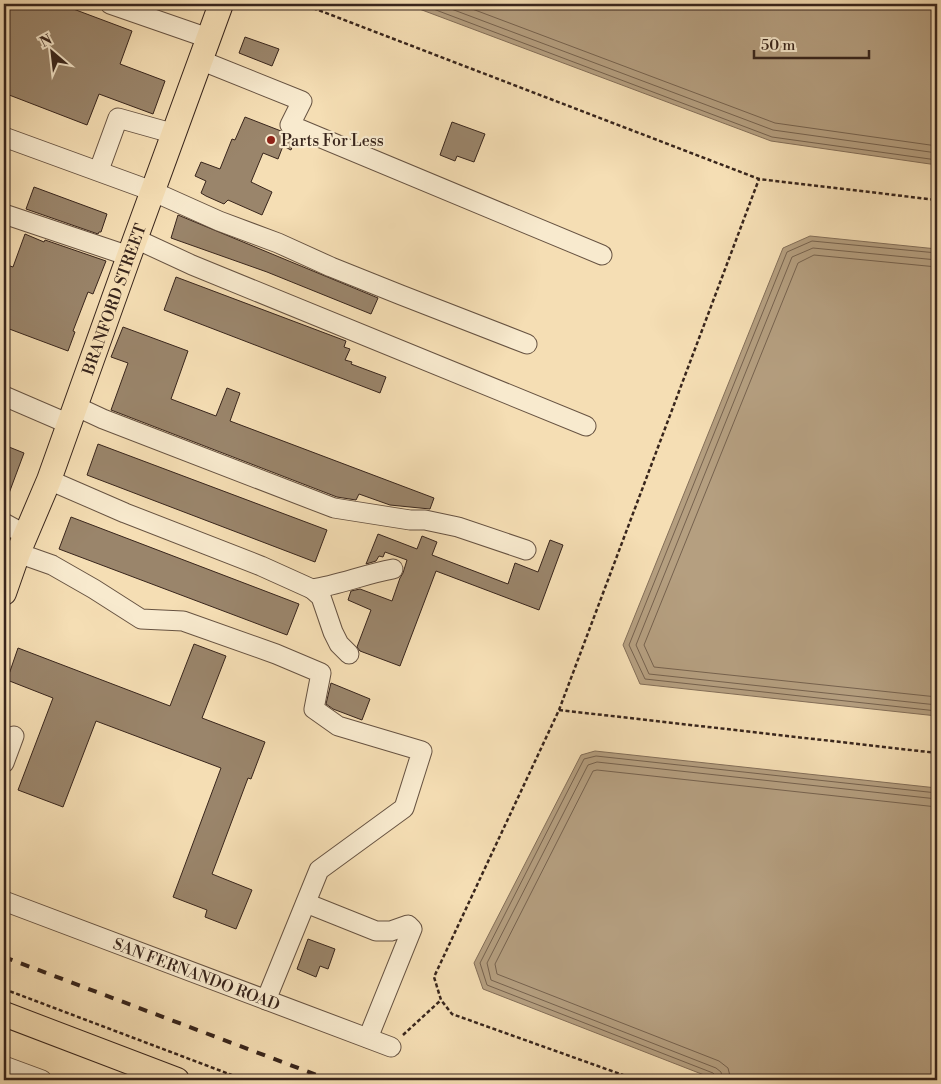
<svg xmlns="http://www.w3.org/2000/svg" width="941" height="1084" viewBox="0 0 941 1084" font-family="'Libre Bodoni',serif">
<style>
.water{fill:#b59f80;stroke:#836e58}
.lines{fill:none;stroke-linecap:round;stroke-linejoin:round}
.shore{stroke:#76624e;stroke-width:1}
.building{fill:#9a856b;stroke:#38251c}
.minor-casing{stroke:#675342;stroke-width:21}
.major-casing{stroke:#38251c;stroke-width:26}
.path{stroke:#38251c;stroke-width:2.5;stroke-dasharray:4 2.5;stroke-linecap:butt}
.minor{stroke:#f8eace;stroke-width:19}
.major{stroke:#f5deb4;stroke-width:24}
.rail{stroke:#38251c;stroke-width:4;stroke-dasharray:9 9;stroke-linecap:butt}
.poi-dot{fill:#8f2418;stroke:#f8eace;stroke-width:2}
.labels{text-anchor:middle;stroke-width:4.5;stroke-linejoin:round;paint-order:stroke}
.poi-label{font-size:16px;fill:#38251c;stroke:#f8eace;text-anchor:start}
.street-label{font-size:16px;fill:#38251c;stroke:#f8eace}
</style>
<rect width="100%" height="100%" fill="#f5deb4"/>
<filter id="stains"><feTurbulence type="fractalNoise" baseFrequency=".004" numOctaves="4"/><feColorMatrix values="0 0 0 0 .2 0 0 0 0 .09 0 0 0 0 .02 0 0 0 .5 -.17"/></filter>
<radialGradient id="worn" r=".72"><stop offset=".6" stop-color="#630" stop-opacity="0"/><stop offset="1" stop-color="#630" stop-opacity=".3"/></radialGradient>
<!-- water -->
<g class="water">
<polygon points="406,4 937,4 937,165 771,141"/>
<polygon points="810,236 937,249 937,716 640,684 623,645 783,248"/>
<polygon points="595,751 937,788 937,1080 717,1080 483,989 474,963 581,755"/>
</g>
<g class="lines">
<!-- shore -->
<g class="shore">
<polyline points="420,4 772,137 937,160"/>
<polyline points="438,4 773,130 937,153"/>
<polyline points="459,4 775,123 937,146"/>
<polyline points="937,253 812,241 787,252 629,645 645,679 937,711"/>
<polyline points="937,260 813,248 792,257 636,645 649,674 937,705"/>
<polyline points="937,267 814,255 798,263 644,645 654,667 937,697"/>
<polyline points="717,1080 716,1076 713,1073 487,985 480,963 584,759 596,756 937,793"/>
<polyline points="723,1080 721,1072 716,1068 491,980 487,963 588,765 597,762 937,799"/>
<polyline points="731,1080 728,1068 719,1061 497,974 495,964 593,771 597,770 937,807"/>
</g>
</g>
<!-- building -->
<g class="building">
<polygon points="4,4 60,4 132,31 120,64 165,81 153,114 99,94 87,125 4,93"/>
<polygon points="245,37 279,49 272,66 239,53"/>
<polygon points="245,117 281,131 286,135 295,139 291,150 283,146 278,159 263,153 251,182 272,192 262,215 228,200 224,204 206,196 201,193 206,181 195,176 201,162 220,169 232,139 235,140"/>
<polygon points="452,122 485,134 474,162 457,156 455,161 440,155"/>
<polygon points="34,187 107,214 101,232 99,232 98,234 26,209"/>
<polygon points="178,215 378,298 371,314 267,272 171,238"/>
<polygon points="25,234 44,242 45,240 106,261 93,294 88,292 73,331 75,332 68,351 4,327 4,264 13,267"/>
<polygon points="176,277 346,341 344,347 350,349 345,360 352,362 351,364 386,377 380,393 164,310"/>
<polygon points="123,327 188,351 171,399 216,416 227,388 240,393 230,421 434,498 430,509 390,505 359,494 356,500 337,497 111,410 128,363 111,357"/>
<polygon points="98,444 327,530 315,562 87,475"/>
<polygon points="4,445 24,453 5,504 4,504"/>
<polygon points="71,517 299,604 287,635 59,549"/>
<polygon points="378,534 417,549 422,536 437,542 432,555 508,584 515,563 538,572 550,540 563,545 539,610 436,571 400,666 360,651 357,647 371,610 348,600 351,591 360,589 392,601 400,578 403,573 407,560 385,552 383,557 379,556 376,561 366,564"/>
<polygon points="194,644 226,656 202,718 265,742 251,779 248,778 212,874 252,890 236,929 205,917 207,910 173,897 221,768 96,721 63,807 18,790 53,698 7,680 18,648 170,706"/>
<polygon points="331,683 370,699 362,720 333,709 326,704"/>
<polygon points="308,939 335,949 328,969 320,966 316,977 297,969"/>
</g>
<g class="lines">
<defs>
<g id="minor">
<polyline points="110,4 208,38"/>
<polyline points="200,60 302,101 290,125 602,255"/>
<polyline points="4,137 152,191 219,221 278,243 331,267 401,295 527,344"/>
<polyline points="99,170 118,118 175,134"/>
<polyline points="4,214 129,256"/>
<polyline points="136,239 192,265 586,426"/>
<polyline points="4,396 69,424"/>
<polyline points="75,406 103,419 334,508 410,520 425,520 458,527 526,550"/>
<polyline points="49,480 125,513 261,566 312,589 321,597 333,632 339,644 349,654"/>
<polyline points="4,523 26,535"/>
<polyline points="18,553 52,565 94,589 141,619 183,621 276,654 321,673 314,709 338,726 422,751 404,808 319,870 266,1000"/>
<path d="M312,589C339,585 365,574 393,569"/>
<polyline points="4,763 14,736"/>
<path id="s1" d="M4,901L391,1047"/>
<polyline points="306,903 376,931 391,931 408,925 412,929 368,1038"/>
<polyline points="4,1066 42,1080"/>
</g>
<g id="major">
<path id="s2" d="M4,593L18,553L49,480L129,256L221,4"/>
<polyline points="4,1014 177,1080"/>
</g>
</defs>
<!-- minor casing -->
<use href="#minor" class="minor-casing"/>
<!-- major casing -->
<use href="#major" class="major-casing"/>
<!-- path -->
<g class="path">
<polyline points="308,4 313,8 759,179 937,200"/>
<polyline points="559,710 937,753"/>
<polyline points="4,989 245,1080"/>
<polyline points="403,1035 441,1000"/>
<polyline points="637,1080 452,1014 441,1000 434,977 559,710 759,179"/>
</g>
<!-- minor -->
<use href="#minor" class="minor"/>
<!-- major -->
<use href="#major" class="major"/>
<!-- rail -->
<polyline class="rail" points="4,957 330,1080"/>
</g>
<!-- markers -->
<circle class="poi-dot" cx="271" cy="140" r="5"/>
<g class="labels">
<!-- poi labels -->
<g class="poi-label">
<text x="281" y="146">Parts For Less</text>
</g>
<!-- street labels -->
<g class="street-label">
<text dy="6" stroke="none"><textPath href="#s2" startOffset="314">BRANFORD STREET</textPath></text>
<text dy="6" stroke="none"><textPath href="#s1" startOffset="206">SAN FERNANDO ROAD</textPath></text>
</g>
</g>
<!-- margin -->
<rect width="941" height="1084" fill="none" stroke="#f5deb4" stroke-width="20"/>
<rect x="5" y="5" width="931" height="1074" fill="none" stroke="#38251c" stroke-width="2.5"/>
<rect x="10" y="10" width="921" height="1064" fill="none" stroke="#38251c"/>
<!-- north arrow -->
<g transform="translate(52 52) rotate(332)" stroke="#f8eace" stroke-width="4" paint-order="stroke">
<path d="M0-4L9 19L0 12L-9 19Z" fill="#38251c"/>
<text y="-8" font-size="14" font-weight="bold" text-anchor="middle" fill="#38251c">N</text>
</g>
<!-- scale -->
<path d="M754 50v8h115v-8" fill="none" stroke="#38251c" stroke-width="2.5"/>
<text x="761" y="50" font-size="15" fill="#38251c" stroke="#f8eace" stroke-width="4" paint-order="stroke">50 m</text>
<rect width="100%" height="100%" filter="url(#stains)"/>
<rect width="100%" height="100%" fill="url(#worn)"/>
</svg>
